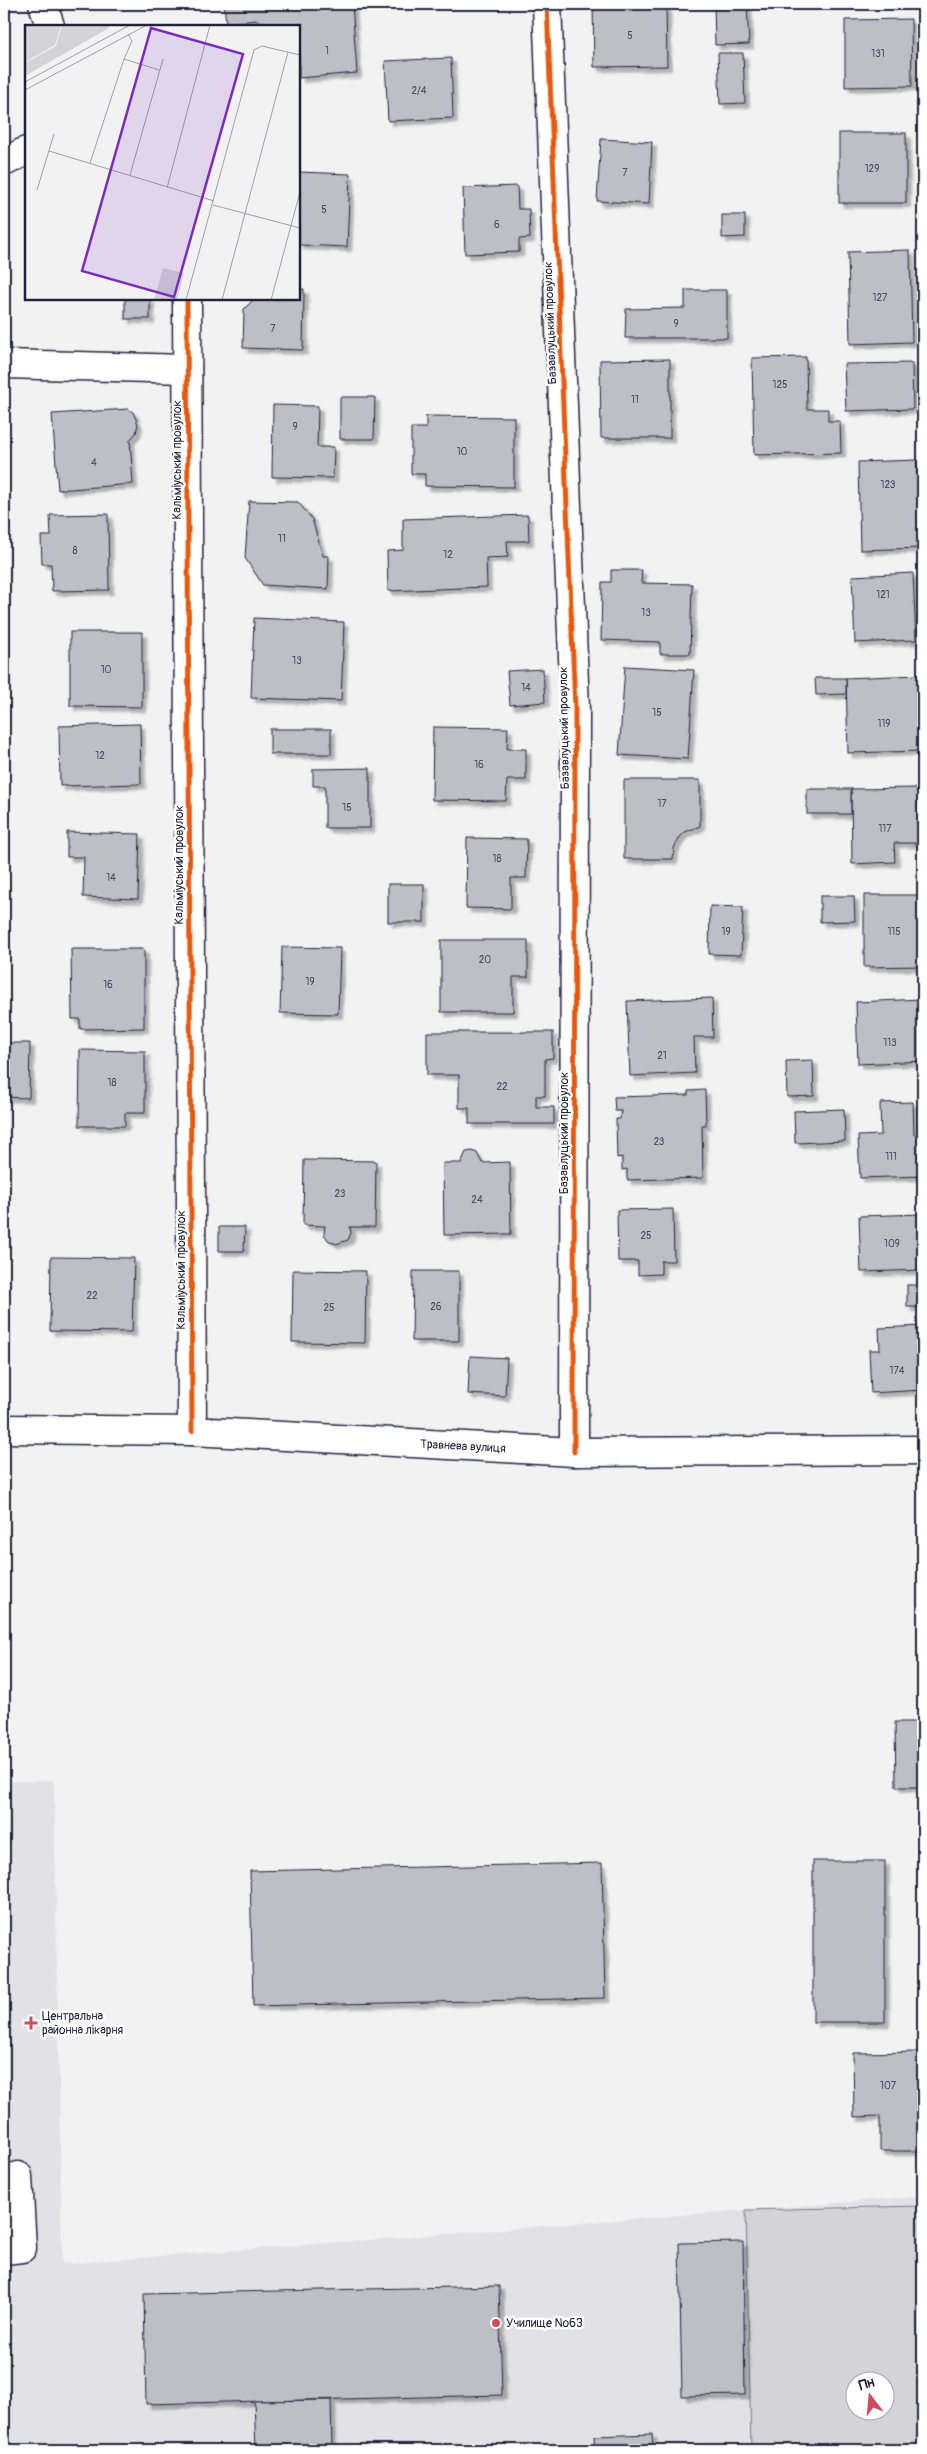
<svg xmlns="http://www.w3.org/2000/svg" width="927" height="2454" viewBox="0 0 927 2454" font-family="Pangolin,sans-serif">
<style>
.built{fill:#e2e2e6;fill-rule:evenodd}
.green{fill:#d3d3d8;stroke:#7a7a8a;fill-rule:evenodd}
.building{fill:#bebec6;stroke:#22223b;filter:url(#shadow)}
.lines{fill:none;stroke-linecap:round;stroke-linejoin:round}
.minor-casing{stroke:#22223b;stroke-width:31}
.minor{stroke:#fff;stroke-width:28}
.cycleway-casing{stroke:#fff;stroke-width:8}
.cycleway{stroke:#e8590c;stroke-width:5}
.poi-dot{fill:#d1495b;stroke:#fff;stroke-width:2}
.labels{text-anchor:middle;stroke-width:5;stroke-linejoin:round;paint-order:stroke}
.number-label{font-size:10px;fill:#49495e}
.street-label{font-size:12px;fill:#22223b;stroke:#fff}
.poi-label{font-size:12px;fill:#22223b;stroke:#fff;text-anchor:start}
.inset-road{fill:none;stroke:#9f9fa9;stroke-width:1}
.view{fill:#7b2cbf;fill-opacity:0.15;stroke:#7b2cbf;stroke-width:2.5}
.inset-edge{fill:none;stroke:#22223b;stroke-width:2.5}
</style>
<defs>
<filter id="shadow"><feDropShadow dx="4.5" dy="4.5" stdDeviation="1" flood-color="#0004"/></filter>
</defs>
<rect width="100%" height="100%" fill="#f2f2f3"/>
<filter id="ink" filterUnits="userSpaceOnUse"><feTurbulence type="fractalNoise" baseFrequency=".02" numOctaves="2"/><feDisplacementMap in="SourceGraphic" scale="10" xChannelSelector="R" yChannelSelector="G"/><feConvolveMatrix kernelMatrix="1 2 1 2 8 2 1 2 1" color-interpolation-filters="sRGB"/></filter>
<g filter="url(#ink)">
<!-- built -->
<path class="built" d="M54,1780L62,2264L923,2196V2450H4V1782ZM854,2382H884V2412H854Z"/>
<!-- green -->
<path class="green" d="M923,2206V2450H751L746,2210ZM854,2382H884V2412H854Z"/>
<!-- building -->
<g class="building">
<polygon points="224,4 352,4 357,73 299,78 299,26 259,26 258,20 226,23"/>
<polygon points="593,4 666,4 667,66 594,67"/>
<polygon points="714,4 747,4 749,44 715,45"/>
<polygon points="911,19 912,86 845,87 845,20"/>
<polygon points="718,53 743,53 745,103 720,104"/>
<polygon points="451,58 453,118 388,121 385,61"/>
<rect x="839" y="133" width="67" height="70"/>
<polygon points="601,139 652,142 649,204 597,201"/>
<polygon points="299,172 350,174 347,247 299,245"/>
<polygon points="517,186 518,209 529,209 530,238 519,239 519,252 465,254 463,188"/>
<polygon points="722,215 745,215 745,237 722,238"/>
<polygon points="910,250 912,342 850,344 848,252"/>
<polygon points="299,289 304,289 303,350 243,348 244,309 254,299 299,299"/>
<polygon points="685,290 727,290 727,338 625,338 626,309 685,308"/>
<rect x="125" y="299" width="25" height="20"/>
<polygon points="806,357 807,409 828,409 828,421 840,421 841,453 754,455 752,358"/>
<polygon points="670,359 670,438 601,438 600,360"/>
<polygon points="912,363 913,409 846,411 844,364"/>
<polygon points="340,397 375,397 374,439 340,439"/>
<polygon points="273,405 318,406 317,447 334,447 333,478 272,477"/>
<polygon points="128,409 133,412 138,424 136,433 130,440 133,484 58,490 52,414"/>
<polygon points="426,416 514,417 514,487 425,486 425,474 411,474 411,428 426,428"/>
<polygon points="917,460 918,505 923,505 923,548 860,550 858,462"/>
<polygon points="249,501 298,502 312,519 323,556 329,556 328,589 263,585 245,558"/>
<polygon points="108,514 109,590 52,591 51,564 42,564 41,536 51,536 50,515"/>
<polygon points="528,515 529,541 507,541 508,557 486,558 487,587 388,591 387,551 403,550 403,519"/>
<polygon points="611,570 642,570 641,583 692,584 690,654 660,654 660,642 601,640 602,582 611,582"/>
<polygon points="913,573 916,640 855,643 852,576"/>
<polygon points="254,618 344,622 341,701 251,698"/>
<polygon points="70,632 142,632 142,707 70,706"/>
<polygon points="625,666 694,670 688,759 619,755"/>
<polygon points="543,669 545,702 510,705 507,671"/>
<polygon points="918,675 921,751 848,753 846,678"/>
<polygon points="815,678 846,678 846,694 816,695"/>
<polygon points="140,724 141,784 60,786 59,726"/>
<polygon points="433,727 508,728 507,749 526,749 526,780 507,780 506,801 432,800"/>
<rect x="270" y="729" width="61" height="25"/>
<polygon points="370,768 370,828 325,828 325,786 313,786 313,769"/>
<polygon points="624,780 700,780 700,826 685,832 680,837 674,848 673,859 624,859"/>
<polygon points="918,788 919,843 894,843 895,862 852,864 851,789"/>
<rect x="807" y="789" width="44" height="25"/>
<polygon points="67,832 140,834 138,899 83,897 84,857 67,857"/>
<polygon points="467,838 527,839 526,878 511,878 511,909 466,908"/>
<rect x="388" y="884" width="36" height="38"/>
<polygon points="864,895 923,895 923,966 864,967"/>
<polygon points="820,896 854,896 855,921 820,922"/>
<polygon points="710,906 743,907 741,955 709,954"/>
<polygon points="441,940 528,940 528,977 513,977 513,1012 441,1012"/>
<polygon points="282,947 340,948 338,1014 280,1013"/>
<polygon points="71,949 144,949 144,1028 80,1029 80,1019 72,1019"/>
<polygon points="712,998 713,1037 694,1037 695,1073 630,1076 627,1001"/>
<polygon points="922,999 923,1061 858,1064 856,1002"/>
<polygon points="427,1032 553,1032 553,1058 545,1059 545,1096 536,1096 536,1107 554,1107 554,1124 469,1124 469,1108 459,1108 459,1075 427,1075"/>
<polygon points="4,1043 30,1043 29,1098 4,1097"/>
<polygon points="80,1050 145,1051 145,1113 125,1113 125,1126 79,1126"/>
<polygon points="813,1060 814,1096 787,1097 786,1061"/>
<polygon points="705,1090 706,1125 702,1125 703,1178 627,1180 627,1169 622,1170 622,1157 617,1158 616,1119 620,1119 621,1111 615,1111 614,1097 688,1095 688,1091"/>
<polygon points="913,1102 914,1135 923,1135 923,1176 860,1178 858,1136 881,1135 880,1103"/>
<polygon points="844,1109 845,1141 795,1143 794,1111"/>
<polygon points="472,1151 477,1153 482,1163 510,1162 511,1234 444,1235 443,1163 461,1163 466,1152"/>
<polygon points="304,1160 376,1161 375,1227 350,1227 351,1233 348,1240 336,1244 328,1240 324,1234 325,1226 303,1225"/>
<polygon points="673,1209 674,1261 661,1261 661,1274 638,1275 638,1261 618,1261 617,1210"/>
<polygon points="923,1214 923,1270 861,1272 859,1216"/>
<polygon points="219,1227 245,1227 244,1251 219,1251"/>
<polygon points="51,1257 134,1258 132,1332 50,1331"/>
<polygon points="293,1270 366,1271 365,1343 292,1342"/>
<polygon points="413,1271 459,1271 459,1341 412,1341"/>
<rect x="907" y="1285" width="16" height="22"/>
<polygon points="923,1326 923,1390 871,1393 869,1350 880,1350 879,1328"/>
<polygon points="470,1356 507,1358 505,1396 468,1394"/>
<polygon points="895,1722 923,1722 923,1787 896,1787"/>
<rect x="813" y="1861" width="72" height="161"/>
<polygon points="602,1863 605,1998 253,2006 250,1871"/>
<polygon points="922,1986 923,1986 923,2015 920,2015"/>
<polygon points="923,2052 923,2151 880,2151 880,2116 854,2117 853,2053"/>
<polygon points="743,2242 745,2395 682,2396 679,2243"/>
<polygon points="499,2286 502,2395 146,2404 144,2294"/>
<polygon points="331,2400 332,2450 256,2450 254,2401"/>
<polygon points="652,2434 653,2450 595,2450 594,2436"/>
</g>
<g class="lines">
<defs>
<g id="minor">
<polyline points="43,4 50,26"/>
<polyline points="547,4 575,708 574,1452"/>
<polyline points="4,162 26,151"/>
<polyline points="187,299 192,1431"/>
<polyline points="4,364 187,369"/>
<polyline points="4,1429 192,1431 574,1452 923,1450"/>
<polyline points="4,2250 22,2248 18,2176"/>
</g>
</defs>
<!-- minor casing -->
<use href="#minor" class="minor-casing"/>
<!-- minor -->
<use href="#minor" class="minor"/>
<defs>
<g id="cycleway">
<polyline points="547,4 575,708 574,1452"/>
<polyline points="187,299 192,1431"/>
</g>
</defs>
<!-- cycleway casing -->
<use href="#cycleway" class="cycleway-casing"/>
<!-- cycleway -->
<use href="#cycleway" class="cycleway"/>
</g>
</g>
<!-- markers -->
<g class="poi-dot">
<path d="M28.5 2015.5h5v5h5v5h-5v5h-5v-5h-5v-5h5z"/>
<circle cx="496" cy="2323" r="5"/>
</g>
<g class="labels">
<!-- number labels -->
<g class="number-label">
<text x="630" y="39">5</text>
<text x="327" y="54">1</text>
<text x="878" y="57">131</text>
<text x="419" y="94">2/4</text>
<text x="872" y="172">129</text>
<text x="625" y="176">7</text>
<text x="324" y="213">5</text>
<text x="497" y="228">6</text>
<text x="880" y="301">127</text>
<text x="676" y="327">9</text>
<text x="273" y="332">7</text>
<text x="780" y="388">125</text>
<text x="635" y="403">11</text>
<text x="295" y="430">9</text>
<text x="462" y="455">10</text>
<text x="94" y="466">4</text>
<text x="888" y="488">123</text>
<text x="282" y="542">11</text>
<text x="75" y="554">8</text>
<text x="448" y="558">12</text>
<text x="883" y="598">121</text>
<text x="646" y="616">13</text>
<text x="297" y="664">13</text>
<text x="106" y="673">10</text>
<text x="526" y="691">14</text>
<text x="657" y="716">15</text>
<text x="884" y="727">119</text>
<text x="100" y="759">12</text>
<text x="479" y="768">16</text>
<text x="662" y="807">17</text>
<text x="347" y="811">15</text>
<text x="885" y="832">117</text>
<text x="497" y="862">18</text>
<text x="111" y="881">14</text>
<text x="726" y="935">19</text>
<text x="894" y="935">115</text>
<text x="485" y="963">20</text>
<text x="310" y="985">19</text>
<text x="108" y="988">16</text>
<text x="890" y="1046">113</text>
<text x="662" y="1059">21</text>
<text x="112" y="1086">18</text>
<text x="502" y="1090">22</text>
<text x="659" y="1145">23</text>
<text x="891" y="1160">111</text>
<text x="340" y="1197">23</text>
<text x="477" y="1203">24</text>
<text x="646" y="1239">25</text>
<text x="892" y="1247">109</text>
<text x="92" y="1299">22</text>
<text x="436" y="1310">26</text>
<text x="329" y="1311">25</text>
<text x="897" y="1374">174</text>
<text x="888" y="2089">107</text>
</g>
<!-- street labels -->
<g class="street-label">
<text transform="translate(550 323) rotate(-92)" y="4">Базавлуцький провулок</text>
<text transform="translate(177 460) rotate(-90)" y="4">Кальміуський провулок</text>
<text transform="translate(564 728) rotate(-91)" y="4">Базавлуцький провулок</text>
<text transform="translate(179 865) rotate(-90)" y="4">Кальміуський провулок</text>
<text transform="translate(564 1133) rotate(-90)" y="4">Базавлуцький провулок</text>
<text transform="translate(181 1270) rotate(-90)" y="4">Кальміуський провулок</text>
<text transform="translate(463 1446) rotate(3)" y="4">Травнева вулиця</text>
</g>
<!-- poi labels -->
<g class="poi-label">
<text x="42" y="2020">Центральна<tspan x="42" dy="14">районна лікарня</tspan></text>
<text x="506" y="2327">Училище №63</text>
</g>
</g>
<!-- overview -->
<g transform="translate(25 25)">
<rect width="275" height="275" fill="#f2f2f3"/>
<path d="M0,0H36L30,20L0,37ZM37,0H83L84,3L0,51V38L31,21ZM138,243L159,248L152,275H129Z" fill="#d3d3d8"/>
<path class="inset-road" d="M103,9L107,16L99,34L134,45M0,57L105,0M0,65L122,0M24,126L189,176M65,138L99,34M105,150L138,34M142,163L185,0M12,165L29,109M188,180L275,203M161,275L229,25L237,21L275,30M197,275L263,27M246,275L275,167"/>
<path class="view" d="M126,3L218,29L149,272L57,246Z"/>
<rect width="275" height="275" class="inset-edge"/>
</g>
<!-- margin -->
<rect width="927" height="2454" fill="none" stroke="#fff" stroke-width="20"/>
<rect x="10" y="10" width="907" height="2434" fill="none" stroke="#22223b" stroke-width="2" filter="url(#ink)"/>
<!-- north arrow -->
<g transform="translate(870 2396) rotate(344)"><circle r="24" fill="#ffffff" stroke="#a7a7b1"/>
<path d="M0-4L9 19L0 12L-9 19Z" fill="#d1495b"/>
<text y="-8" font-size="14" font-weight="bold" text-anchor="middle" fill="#22223b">Пн</text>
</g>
</svg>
